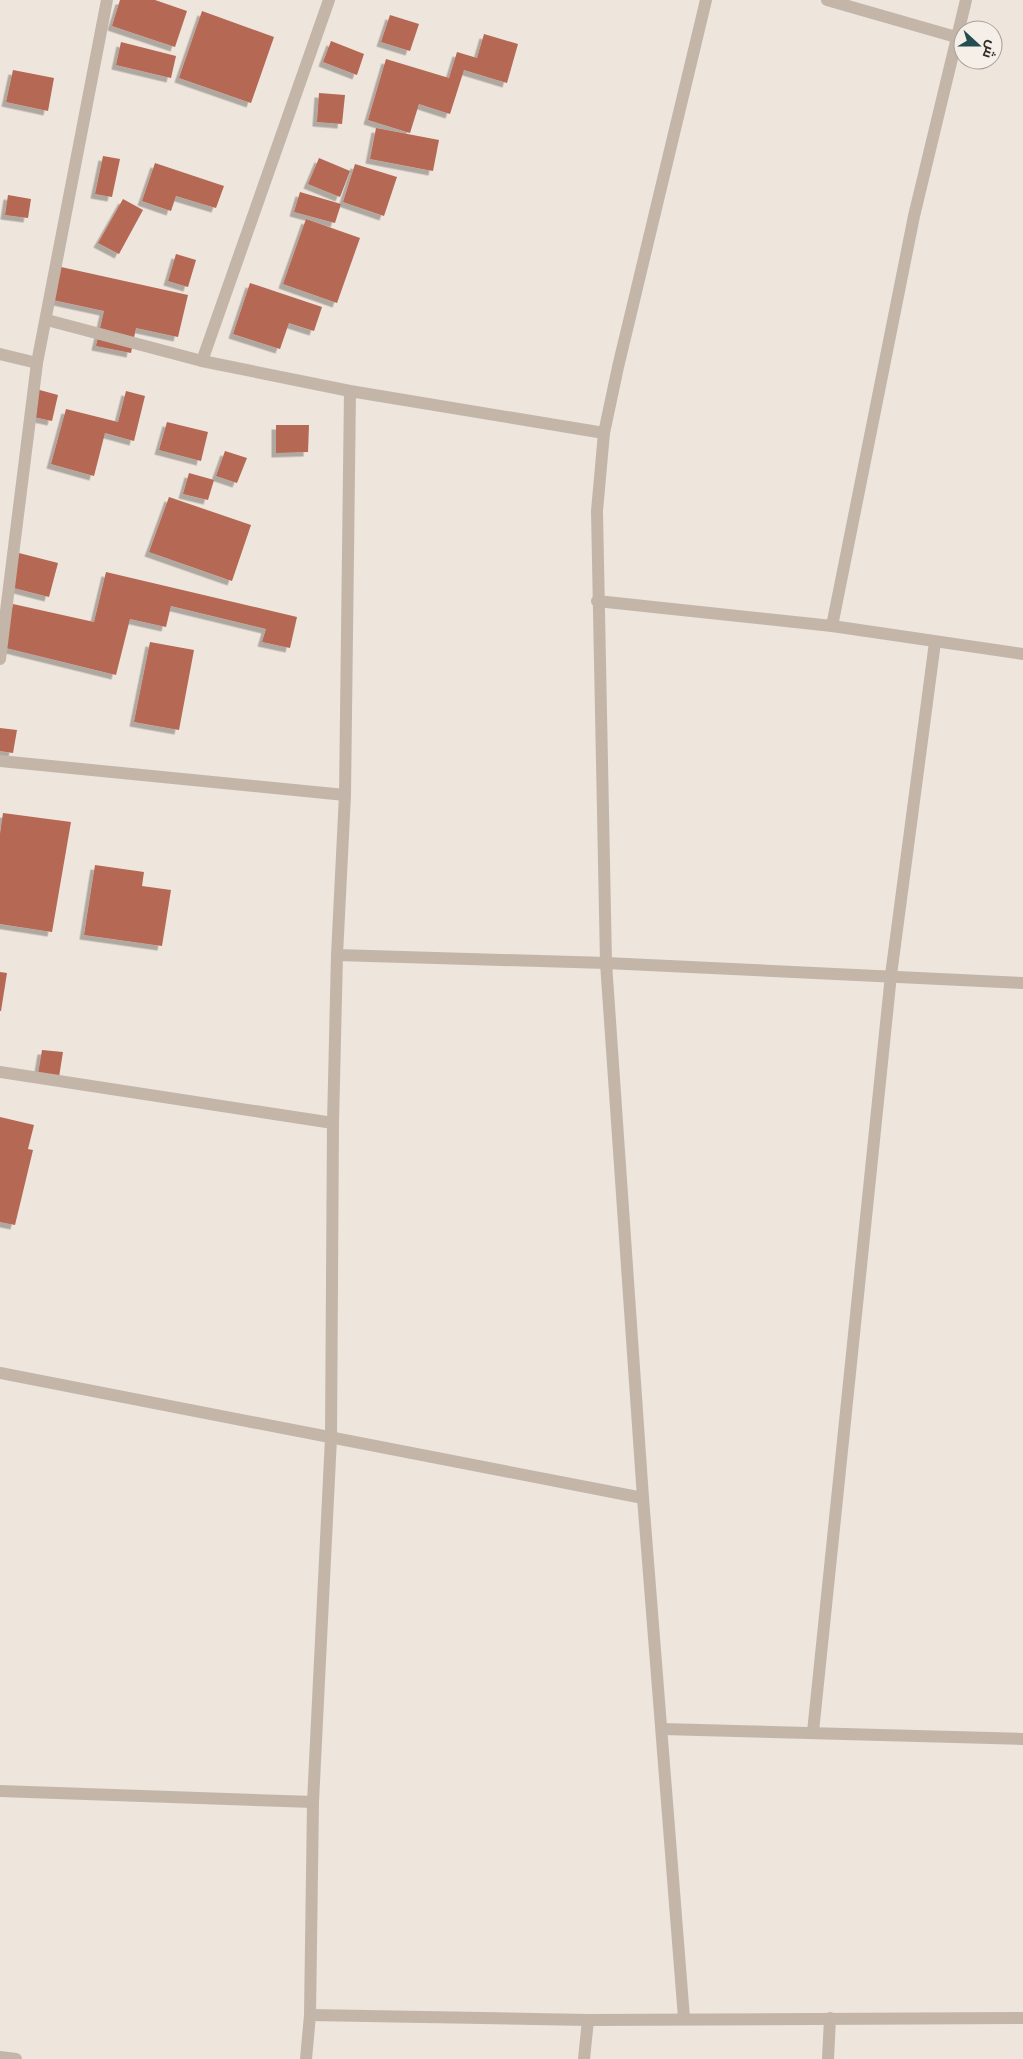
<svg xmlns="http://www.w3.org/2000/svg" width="1023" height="2059" viewBox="0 0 1023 2059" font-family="Montserrat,Cairo,sans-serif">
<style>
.building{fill:#b56853;filter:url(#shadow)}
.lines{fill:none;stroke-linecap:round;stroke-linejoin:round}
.minor{stroke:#c4b5a9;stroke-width:12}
</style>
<defs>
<filter id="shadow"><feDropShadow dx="-4.5" dy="4.5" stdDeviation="0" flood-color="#0004"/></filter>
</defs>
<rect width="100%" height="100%" fill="#eee5dc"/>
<!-- building -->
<g class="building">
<polygon points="120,0 155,0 187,11 175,47 112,26"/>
<polygon points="202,11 274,37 251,103 179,78"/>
<polygon points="390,15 419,24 410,51 381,42"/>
<polygon points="484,34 518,44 507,83 464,70 450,114 419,104 410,133 368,120 386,59 449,78 457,52 477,58"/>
<polygon points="331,41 364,54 357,75 323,62"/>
<polygon points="121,42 176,56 171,78 116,65"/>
<polygon points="13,70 54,78 48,111 6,102"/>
<polygon points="319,93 345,95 342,124 317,122"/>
<polygon points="376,128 439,140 433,171 370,159"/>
<polygon points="103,156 120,159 112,197 95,194"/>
<polygon points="319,158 350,171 340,197 308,184"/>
<polygon points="155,163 224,186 216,208 176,196 171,211 142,201"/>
<polygon points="355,164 397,177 384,216 343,202"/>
<polygon points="300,192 341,204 335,223 294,212"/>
<polygon points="8,195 31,199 28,218 5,215"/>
<polygon points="123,199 143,210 119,254 98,243"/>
<polygon points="306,219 360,238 337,303 283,284"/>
<polygon points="176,254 196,260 188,287 168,281"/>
<polygon points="61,267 188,295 178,337 136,328 131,353 96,346 104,311 53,300"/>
<polygon points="250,283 322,307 314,331 289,323 280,349 233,334"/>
<polygon points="36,389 58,395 52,421 29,416"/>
<polygon points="126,391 145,396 134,441 105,433 94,476 51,464 66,409 118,422"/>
<polygon points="167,422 208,432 201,461 159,450"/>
<polygon points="276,425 309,425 308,452 276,453"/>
<polygon points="225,451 247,458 237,483 216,476"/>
<polygon points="189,473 214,480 208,500 183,494"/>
<polygon points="169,497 251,525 232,581 149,552"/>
<polygon points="19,553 58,563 49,597 10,587"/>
<polygon points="106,572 297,617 290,648 262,642 266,629 171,606 166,627 130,619 116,675 2,647 13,604 94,622"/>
<polygon points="150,642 194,650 179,730 134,722"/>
<polygon points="0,728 17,730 13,753 0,751"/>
<polygon points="3,813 71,822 52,932 0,924 0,834"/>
<polygon points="95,865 144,872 142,886 171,890 162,946 84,935"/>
<polygon points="0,972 7,973 1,1011 0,1011"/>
<polygon points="42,1050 63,1052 59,1077 38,1074"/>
<polygon points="0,1117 34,1125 28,1149 33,1150 15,1225 0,1222"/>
</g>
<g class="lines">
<!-- minor -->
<g class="minor">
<polyline points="827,0 956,37"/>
<polyline points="47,320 202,361 350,391 604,433"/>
<polyline points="0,354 37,363"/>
<polyline points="202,361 329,0"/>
<polyline points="597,601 832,626 1023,654"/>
<polyline points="832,626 914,216 966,0"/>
<polyline points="0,659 37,363 107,0"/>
<polyline points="0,761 345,795"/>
<polyline points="337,955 606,963 1023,983"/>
<polyline points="0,1072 333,1123"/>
<polyline points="0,1373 643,1498"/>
<polyline points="662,1729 1023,1739"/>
<polyline points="813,1732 891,975 935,642"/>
<polyline points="0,1791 313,1802"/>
<polyline points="310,2015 588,2020 1023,2018"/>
<polyline points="684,2018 643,1498 606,963 597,511 604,433 618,367 706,0"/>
<polyline points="0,2057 16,2059"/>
<polyline points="306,2059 310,2015 313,1802 331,1438 333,1123 337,955 345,795 350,391"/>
<polyline points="584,2059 588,2020"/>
<polyline points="828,2059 830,2018"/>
</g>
</g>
<!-- north arrow -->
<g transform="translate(978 45) rotate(111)"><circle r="24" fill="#f6efe7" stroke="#a8a19b"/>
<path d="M0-4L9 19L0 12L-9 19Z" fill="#234d4e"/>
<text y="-8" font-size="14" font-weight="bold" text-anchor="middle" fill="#332b28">ش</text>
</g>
</svg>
